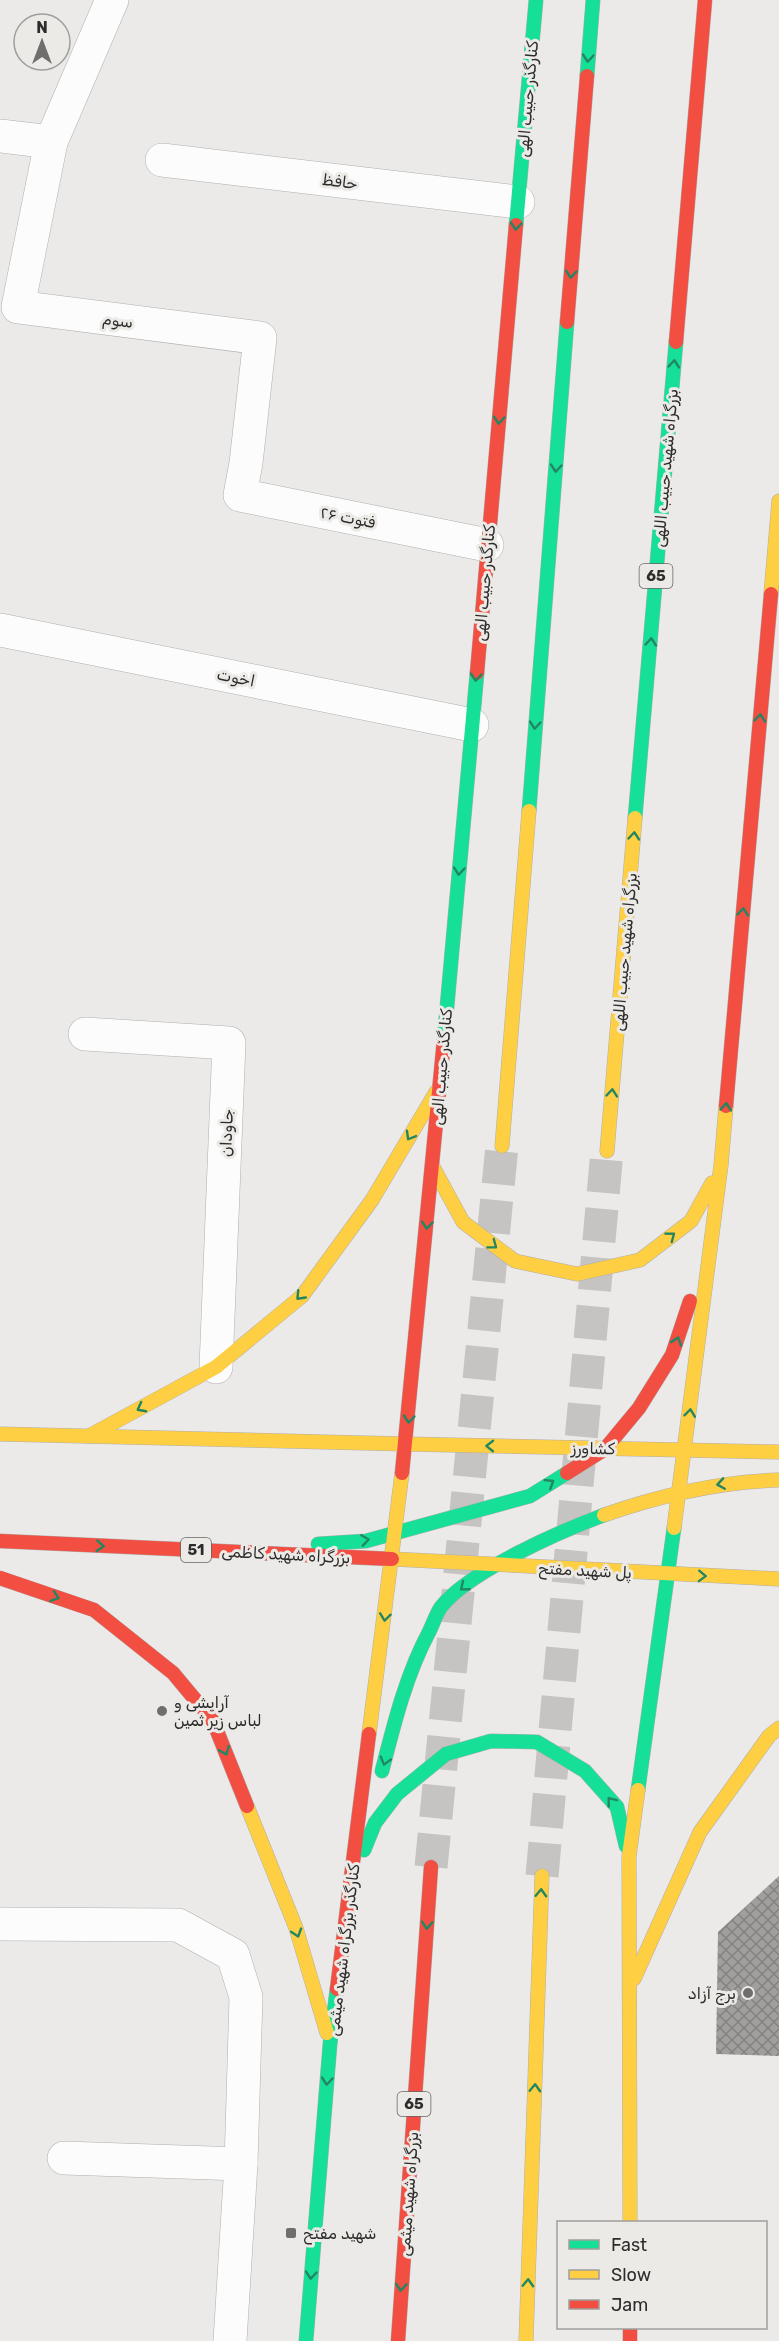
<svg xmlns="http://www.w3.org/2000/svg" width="779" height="2341" viewBox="0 0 779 2341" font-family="Rubik,'Noto Naskh Arabic',sans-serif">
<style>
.building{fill:url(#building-cross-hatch)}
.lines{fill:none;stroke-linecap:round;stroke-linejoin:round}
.highway-tunnel{stroke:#c5c4c2;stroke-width:33;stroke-dasharray:33 16;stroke-linecap:butt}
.street-casing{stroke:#b0afae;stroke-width:34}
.fast-casing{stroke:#b0afae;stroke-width:15}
.slow-casing{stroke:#b0afae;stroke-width:15}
.jam-casing{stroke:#b0afae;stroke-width:15}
.street{stroke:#fcfcfc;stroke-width:33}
.fast{stroke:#16e098;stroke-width:14}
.slow{stroke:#ffcf43;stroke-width:14}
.jam{stroke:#f24e42;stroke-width:14}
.oneway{stroke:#228662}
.poi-dot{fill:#706e6d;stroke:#eceae7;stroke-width:2}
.labels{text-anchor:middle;stroke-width:6;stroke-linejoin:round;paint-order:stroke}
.shield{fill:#eceae7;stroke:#666563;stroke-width:1.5}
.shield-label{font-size:15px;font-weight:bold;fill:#2d2c2b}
.street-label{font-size:16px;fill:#2d2c2b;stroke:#eceae7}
.poi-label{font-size:16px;fill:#2d2c2b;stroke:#eceae7;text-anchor:start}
</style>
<defs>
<pattern id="building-cross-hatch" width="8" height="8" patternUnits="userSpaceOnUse" patternTransform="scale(1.5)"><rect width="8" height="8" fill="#a09f9e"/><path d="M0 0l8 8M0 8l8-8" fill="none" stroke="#838281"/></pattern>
</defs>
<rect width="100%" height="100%" fill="#ebeae8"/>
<!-- building -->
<polygon class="building" points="779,1876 779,2056 716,2054 718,1932"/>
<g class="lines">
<!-- highway-tunnel -->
<g class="highway-tunnel">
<polyline points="431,1867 502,1146"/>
<polyline points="542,1876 607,1151"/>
</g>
<defs>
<g id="street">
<polyline points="112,0 51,142 18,307 260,338 246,463 240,495 487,545"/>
<polyline points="0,136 51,142"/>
<polyline points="162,160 518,202"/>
<polyline points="0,630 472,725"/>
<polyline points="85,1034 229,1043 216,1367"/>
<polyline points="0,1924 178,1925 233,1955 246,1997 241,2164 230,2341"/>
<polyline points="64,2158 241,2164"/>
</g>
<g id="fast">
<polyline points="587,76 593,0"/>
<polyline points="516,225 536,0"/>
<polyline points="529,811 567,322"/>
<polyline points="635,818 676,342"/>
<polyline points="444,1040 477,673"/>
<polyline points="318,1544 366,1541 530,1496 567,1473"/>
<path d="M382,1771C394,1724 406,1675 429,1632C433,1624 436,1614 441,1607C469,1571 561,1531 604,1515"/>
<polyline points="638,1790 674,1528"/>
<polyline points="364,1850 375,1823 397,1794 446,1754 491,1741 537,1742 585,1771 617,1807 626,1846"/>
<polyline points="306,2341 330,2044 337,1989"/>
</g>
<g id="slow">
<polyline points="771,594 779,501"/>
<polyline points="502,1146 529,811"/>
<polyline points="607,1151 635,818"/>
<polyline points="433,1167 463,1222 515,1261 577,1274 640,1260 691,1221 712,1183"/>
<polyline points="0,1434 406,1444"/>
<polyline points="89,1436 216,1367 302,1296 372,1200 436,1092"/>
<polyline points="406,1444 779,1452"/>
<path d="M604,1515C661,1495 718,1482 779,1480"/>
<polyline points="674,1528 721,1165 726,1106"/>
<polyline points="392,1559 779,1579"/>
<polyline points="369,1734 402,1473"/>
<polyline points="247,1806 296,1928 327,2033"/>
<polyline points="634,1979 700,1832 769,1736 779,1728"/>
<polyline points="630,2222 629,1856 638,1790"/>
<polyline points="526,2341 542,1876"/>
</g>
<g id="jam">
<polyline points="567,322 587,76"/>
<polyline points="676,342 705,0"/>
<polyline points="477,673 516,225"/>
<polyline points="726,1106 771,594"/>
<polyline points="402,1473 444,1040"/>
<polyline points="567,1473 605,1449 639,1408 672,1355 690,1301"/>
<polyline points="0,1541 392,1559"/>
<polyline points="0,1578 94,1610 173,1673 213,1721 247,1806"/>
<polyline points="337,1989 369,1734"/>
<polyline points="630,2328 630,2341"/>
<polyline points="398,2341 431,1867"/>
</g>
</defs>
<!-- street casing -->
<use href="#street" class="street-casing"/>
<!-- fast casing -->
<use href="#fast" class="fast-casing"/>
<!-- slow casing -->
<use href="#slow" class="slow-casing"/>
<!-- jam casing -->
<use href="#jam" class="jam-casing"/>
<!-- street -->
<use href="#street" class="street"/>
<!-- fast -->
<use href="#fast" class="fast"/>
<!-- slow -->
<use href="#slow" class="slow"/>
<!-- jam -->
<use href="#jam" class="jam"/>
</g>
<!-- one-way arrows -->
<defs><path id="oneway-chevron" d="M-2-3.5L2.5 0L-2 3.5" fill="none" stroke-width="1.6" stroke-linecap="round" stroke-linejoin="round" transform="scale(1.5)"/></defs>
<g class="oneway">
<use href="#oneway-chevron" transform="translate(588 58) rotate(95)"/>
<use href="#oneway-chevron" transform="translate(516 226) rotate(95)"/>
<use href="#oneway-chevron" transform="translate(571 274) rotate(95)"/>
<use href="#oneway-chevron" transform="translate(674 364) rotate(-85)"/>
<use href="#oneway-chevron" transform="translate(499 420) rotate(95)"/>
<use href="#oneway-chevron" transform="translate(556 468) rotate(95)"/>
<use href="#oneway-chevron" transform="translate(651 642) rotate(-85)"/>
<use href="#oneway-chevron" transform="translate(476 677) rotate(95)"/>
<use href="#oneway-chevron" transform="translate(760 718) rotate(-85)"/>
<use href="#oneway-chevron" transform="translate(535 725) rotate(95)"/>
<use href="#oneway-chevron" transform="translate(634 836) rotate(-85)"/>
<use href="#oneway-chevron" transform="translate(459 871) rotate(95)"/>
<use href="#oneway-chevron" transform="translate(743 912) rotate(-85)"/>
<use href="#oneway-chevron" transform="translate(612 1093) rotate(-85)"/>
<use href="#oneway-chevron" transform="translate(726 1107) rotate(-85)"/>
<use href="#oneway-chevron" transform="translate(410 1136) rotate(120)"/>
<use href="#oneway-chevron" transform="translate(427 1225) rotate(95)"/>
<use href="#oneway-chevron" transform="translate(671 1236) rotate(-37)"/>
<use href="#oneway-chevron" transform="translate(493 1245) rotate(37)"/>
<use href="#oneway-chevron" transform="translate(300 1296) rotate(134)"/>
<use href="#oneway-chevron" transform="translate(677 1341) rotate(-71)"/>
<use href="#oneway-chevron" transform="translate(141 1408) rotate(152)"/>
<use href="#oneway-chevron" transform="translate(690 1413) rotate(-83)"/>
<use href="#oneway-chevron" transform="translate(409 1419) rotate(95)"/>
<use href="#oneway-chevron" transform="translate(490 1446) rotate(-179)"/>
<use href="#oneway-chevron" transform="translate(550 1483) rotate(-32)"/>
<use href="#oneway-chevron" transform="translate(721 1484) rotate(171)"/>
<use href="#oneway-chevron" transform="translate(365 1540) rotate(-8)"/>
<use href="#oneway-chevron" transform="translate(100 1546) rotate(3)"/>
<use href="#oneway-chevron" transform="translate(702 1576) rotate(2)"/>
<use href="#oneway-chevron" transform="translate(464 1587) rotate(141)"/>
<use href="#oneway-chevron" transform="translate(55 1597) rotate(19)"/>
<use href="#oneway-chevron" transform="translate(385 1617) rotate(97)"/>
<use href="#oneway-chevron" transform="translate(225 1751) rotate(68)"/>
<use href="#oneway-chevron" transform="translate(385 1761) rotate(106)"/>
<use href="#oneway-chevron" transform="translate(611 1801) rotate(-128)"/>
<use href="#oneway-chevron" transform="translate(541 1893) rotate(-88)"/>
<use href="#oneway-chevron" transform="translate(427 1925) rotate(94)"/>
<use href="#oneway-chevron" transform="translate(297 1933) rotate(72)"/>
<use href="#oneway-chevron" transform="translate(327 2081) rotate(95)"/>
<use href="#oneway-chevron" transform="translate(535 2088) rotate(-88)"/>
<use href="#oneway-chevron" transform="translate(311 2275) rotate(95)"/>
<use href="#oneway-chevron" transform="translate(528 2283) rotate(-88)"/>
<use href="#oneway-chevron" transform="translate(401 2287) rotate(94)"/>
</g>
<!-- markers -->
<g class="poi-dot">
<circle cx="162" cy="1711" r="6"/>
<circle cx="748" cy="1993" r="6"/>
<rect x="285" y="2227" width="12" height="12" rx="3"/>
</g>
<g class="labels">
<!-- shield labels -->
<g class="shield">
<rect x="639.5" y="564" width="33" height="24" rx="4.5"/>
<rect x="181" y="1538" width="30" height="24" rx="4.5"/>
<rect x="397.5" y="2092" width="33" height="24" rx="4.5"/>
</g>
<g class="shield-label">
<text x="656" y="581">65</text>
<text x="196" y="1555">51</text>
<text x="414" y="2109">65</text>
</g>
<!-- street labels -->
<g class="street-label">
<text transform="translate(527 99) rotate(-85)" y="6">کنارگذر حبیب الهی</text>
<text transform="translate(340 181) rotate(7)" y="6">حافظ</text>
<text transform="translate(118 320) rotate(7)" y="6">سوم</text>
<text transform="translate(665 468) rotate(-85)" y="6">بزرگراه شهید حبیب اللهی</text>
<text transform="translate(348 517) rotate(11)" y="6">فتوت ۲۶</text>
<text transform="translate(484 583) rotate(-85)" y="6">کنارگذر حبیب الهی</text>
<text transform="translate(236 677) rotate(11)" y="6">اخوت</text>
<text transform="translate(624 952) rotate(-85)" y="6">بزرگراه شهید حبیب اللهی</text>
<text transform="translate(441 1067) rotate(-85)" y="6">کنارگذر حبیب الهی</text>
<text transform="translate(226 1133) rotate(-88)" y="6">جاودان</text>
<text transform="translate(593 1448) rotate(1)" y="6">کشاورز</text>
<text transform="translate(286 1554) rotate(3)" y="6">بزرگراه شهید کاظمی</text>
<text transform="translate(585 1570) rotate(3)" y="6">پل شهید مفتح</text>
<text transform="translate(343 1950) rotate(-83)" y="6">کنارگذر بزرگراه شهید میثمی</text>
<text transform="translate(408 2194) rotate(-86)" y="6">بزرگراه شهید میثمی</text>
</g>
<!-- poi labels -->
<g class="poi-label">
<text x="174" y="1708">آرایشی و<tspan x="174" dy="18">لباس زیر ثمین</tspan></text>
<text x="736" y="1999" text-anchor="end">برج آزاد</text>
<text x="303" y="2239">شهید مفتح</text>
</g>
</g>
<!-- legend -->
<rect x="557" y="2221" width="210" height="108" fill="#eceae7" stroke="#a09e9c" stroke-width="1.5"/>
<rect x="569" y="2240" width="30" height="9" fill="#16e098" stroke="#a09e9c" stroke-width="1.5"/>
<text x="611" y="2251" font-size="18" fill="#2d2c2b">Fast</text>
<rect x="569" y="2270" width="30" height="9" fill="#ffcf43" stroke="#a09e9c" stroke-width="1.5"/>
<text x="611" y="2281" font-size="18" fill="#2d2c2b">Slow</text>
<rect x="569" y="2300" width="30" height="9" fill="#f24e42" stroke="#a09e9c" stroke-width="1.5"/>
<text x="611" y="2311" font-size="18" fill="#2d2c2b">Jam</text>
<!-- north arrow -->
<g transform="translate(42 42)"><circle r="28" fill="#eceae7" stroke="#a09e9c" stroke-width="1.5"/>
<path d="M0-4.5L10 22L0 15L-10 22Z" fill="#706e6d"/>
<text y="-9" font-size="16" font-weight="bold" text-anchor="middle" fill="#2d2c2b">N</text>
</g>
</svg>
